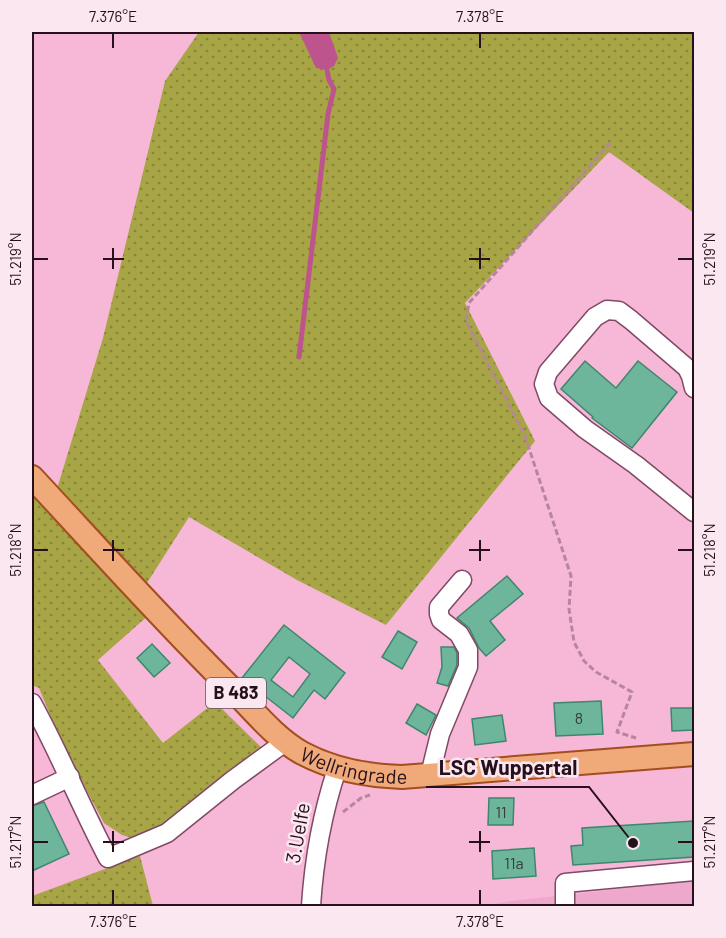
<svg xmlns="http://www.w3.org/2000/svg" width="726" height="938" viewBox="0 0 726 938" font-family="Barlow,sans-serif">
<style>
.built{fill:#eea8cb}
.grass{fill:url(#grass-dots)}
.water{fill:#bd548e}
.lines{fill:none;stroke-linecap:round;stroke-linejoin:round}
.stream{stroke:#bd548e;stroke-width:5}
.building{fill:#6eb69b;stroke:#3e866d;stroke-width:1.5;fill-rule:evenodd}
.minor-casing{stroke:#804965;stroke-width:21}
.major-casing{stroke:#a34e1f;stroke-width:26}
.path{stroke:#b8859e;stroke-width:3;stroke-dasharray:6 3;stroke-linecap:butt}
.minor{stroke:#fff;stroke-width:18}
.major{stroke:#f0a979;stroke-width:22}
.ticks{fill:none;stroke:#26101c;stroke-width:2}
.labels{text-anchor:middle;stroke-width:5;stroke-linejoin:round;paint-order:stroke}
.number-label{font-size:16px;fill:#383a3c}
.shield{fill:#fbe7f0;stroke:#66505c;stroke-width:1.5}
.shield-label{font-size:18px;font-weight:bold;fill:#26101c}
.street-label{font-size:20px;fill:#26101c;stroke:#fbe7f0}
.leader{fill:none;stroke:#26101c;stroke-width:2}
.callout-dot{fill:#26101c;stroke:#fbe7f0;stroke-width:2}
.callout-label{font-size:21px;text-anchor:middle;font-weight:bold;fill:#26101c;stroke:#fbe7f0;stroke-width:5;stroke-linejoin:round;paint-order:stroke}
.neatline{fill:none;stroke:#26101c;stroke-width:2}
.ticks-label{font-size:15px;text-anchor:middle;fill:#26101c}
</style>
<defs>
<pattern id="grass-dots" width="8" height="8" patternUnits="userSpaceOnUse" patternTransform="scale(1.5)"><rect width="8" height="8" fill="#a7a545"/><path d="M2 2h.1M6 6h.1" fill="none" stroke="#888539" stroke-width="1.8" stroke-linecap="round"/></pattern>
</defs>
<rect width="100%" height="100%" fill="#f7b7d6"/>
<!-- built -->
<polygon class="built" points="694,881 694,906 483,906 511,901"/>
<!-- grass -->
<g class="grass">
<polygon points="199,32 694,32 694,213 609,152 465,303 535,441 386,625 297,580 189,517 145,586 56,492 103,338 165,81"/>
<polygon points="32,486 151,613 98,660 163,743 215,702 265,751 142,841 122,835 104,823 63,746 39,688 32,685"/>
<polygon points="140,856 153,906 32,906 32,896"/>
</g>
<!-- water -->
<polygon class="water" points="299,32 329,32 338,58 334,66 327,70 316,68"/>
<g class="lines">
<!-- stream -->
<polyline class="stream" points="299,357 328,114 334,89 329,80 327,70"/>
</g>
<!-- building -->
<g class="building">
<polygon points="585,361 616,388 638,361 677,392 632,448 592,418 593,417 561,389"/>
<polygon points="507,576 523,594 490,621 505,640 486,656 479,648 469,628 457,618"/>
<path d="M284,625L345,673L325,699L314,690L293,718L242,678ZM289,657L310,674L293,697L271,680Z"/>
<polygon points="398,631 417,642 402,669 382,657"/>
<polygon points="152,644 170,663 154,677 137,658"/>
<polygon points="441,647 454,647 457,653 457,665 448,686 437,683 442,667"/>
<polygon points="601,701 603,734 556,736 554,703"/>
<polygon points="417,704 436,715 426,735 406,723"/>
<polygon points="671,708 694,708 694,730 672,731"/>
<polygon points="502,715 506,741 475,745 472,719"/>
<polygon points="489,798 514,798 513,825 488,825"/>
<polygon points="44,802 69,854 32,871 32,806"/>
<polygon points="694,821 694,857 573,865 571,846 583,845 582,828"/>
<polygon points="534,848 536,876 493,879 492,851"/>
</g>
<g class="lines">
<defs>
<g id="minor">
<polyline points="694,388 691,376 687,368 631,320 619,311 607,310 595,317 548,372 544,384 549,398 585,429 636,465 694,512"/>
<path d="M32,703C60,754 81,807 108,858L167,833L233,780L285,742"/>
<polyline points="430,775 440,734 468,667 468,650 459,634 441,620 439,614 439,607 462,580"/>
<polyline points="32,795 70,777"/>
<path d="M311,906C314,859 322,814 337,769"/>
<polyline points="565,906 565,883 694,871"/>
</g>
<g id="major">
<path id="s1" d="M32,477C98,548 163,621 232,689C253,710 275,738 302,753C334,770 367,776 402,777L694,754"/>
</g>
</defs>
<!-- minor casing -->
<use href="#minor" class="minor-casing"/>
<!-- major casing -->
<use href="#major" class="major-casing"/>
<!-- path -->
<g class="path">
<polyline points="610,143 469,303 466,321 525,436 571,576 569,609 574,642 584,661 596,672 632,692 617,732 636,738"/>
<polyline points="343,812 361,798 370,795"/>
</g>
<!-- minor -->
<use href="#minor" class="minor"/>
<!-- major -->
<use href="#major" class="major"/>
</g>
<!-- ticks -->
<path class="ticks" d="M113,33V48M480,33V48M113,248V269M480,248V269M33,259H48M103,259H124M469,259H490M678,259H693M113,540V561M480,540V561M33,550H48M103,550H124M469,550H490M678,550H693M113,831V852M480,831V852M33,842H48M103,842H124M469,842H490M678,842H693M113,890V905M480,890V905"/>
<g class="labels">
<!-- number labels -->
<g class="number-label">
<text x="579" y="724">8</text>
<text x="501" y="818">11</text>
<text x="514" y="869">11a</text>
</g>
<!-- shield labels -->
<rect class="shield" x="206" y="678" width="60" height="30" rx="4.5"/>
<g class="shield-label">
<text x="236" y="699">B 483</text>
</g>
<!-- street labels -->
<g class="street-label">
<text dy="7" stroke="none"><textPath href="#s1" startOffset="441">Wellringrade</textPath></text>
<text transform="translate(298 833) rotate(-80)" y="7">3.Uelfe</text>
</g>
</g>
<!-- callouts -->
<path class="leader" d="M633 843L589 787H426"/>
<circle class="callout-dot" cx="633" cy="843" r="6"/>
<g class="callout-label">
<text x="508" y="775">LSC Wuppertal</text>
</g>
<!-- border -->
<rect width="726" height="938" fill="none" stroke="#fbe7f0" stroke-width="66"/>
<rect x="33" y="33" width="660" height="872" class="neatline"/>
<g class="ticks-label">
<text x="113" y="22">7.376°E</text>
<text x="480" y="22">7.378°E</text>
<text transform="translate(16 259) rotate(-90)" y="5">51.219°N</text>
<text transform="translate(710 259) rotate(-90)" y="5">51.219°N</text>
<text transform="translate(16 550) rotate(-90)" y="5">51.218°N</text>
<text transform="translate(710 550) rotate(-90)" y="5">51.218°N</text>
<text transform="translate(16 842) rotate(-90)" y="5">51.217°N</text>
<text transform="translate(710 842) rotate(-90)" y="5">51.217°N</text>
<text x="113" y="927">7.376°E</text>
<text x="480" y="927">7.378°E</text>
</g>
</svg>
